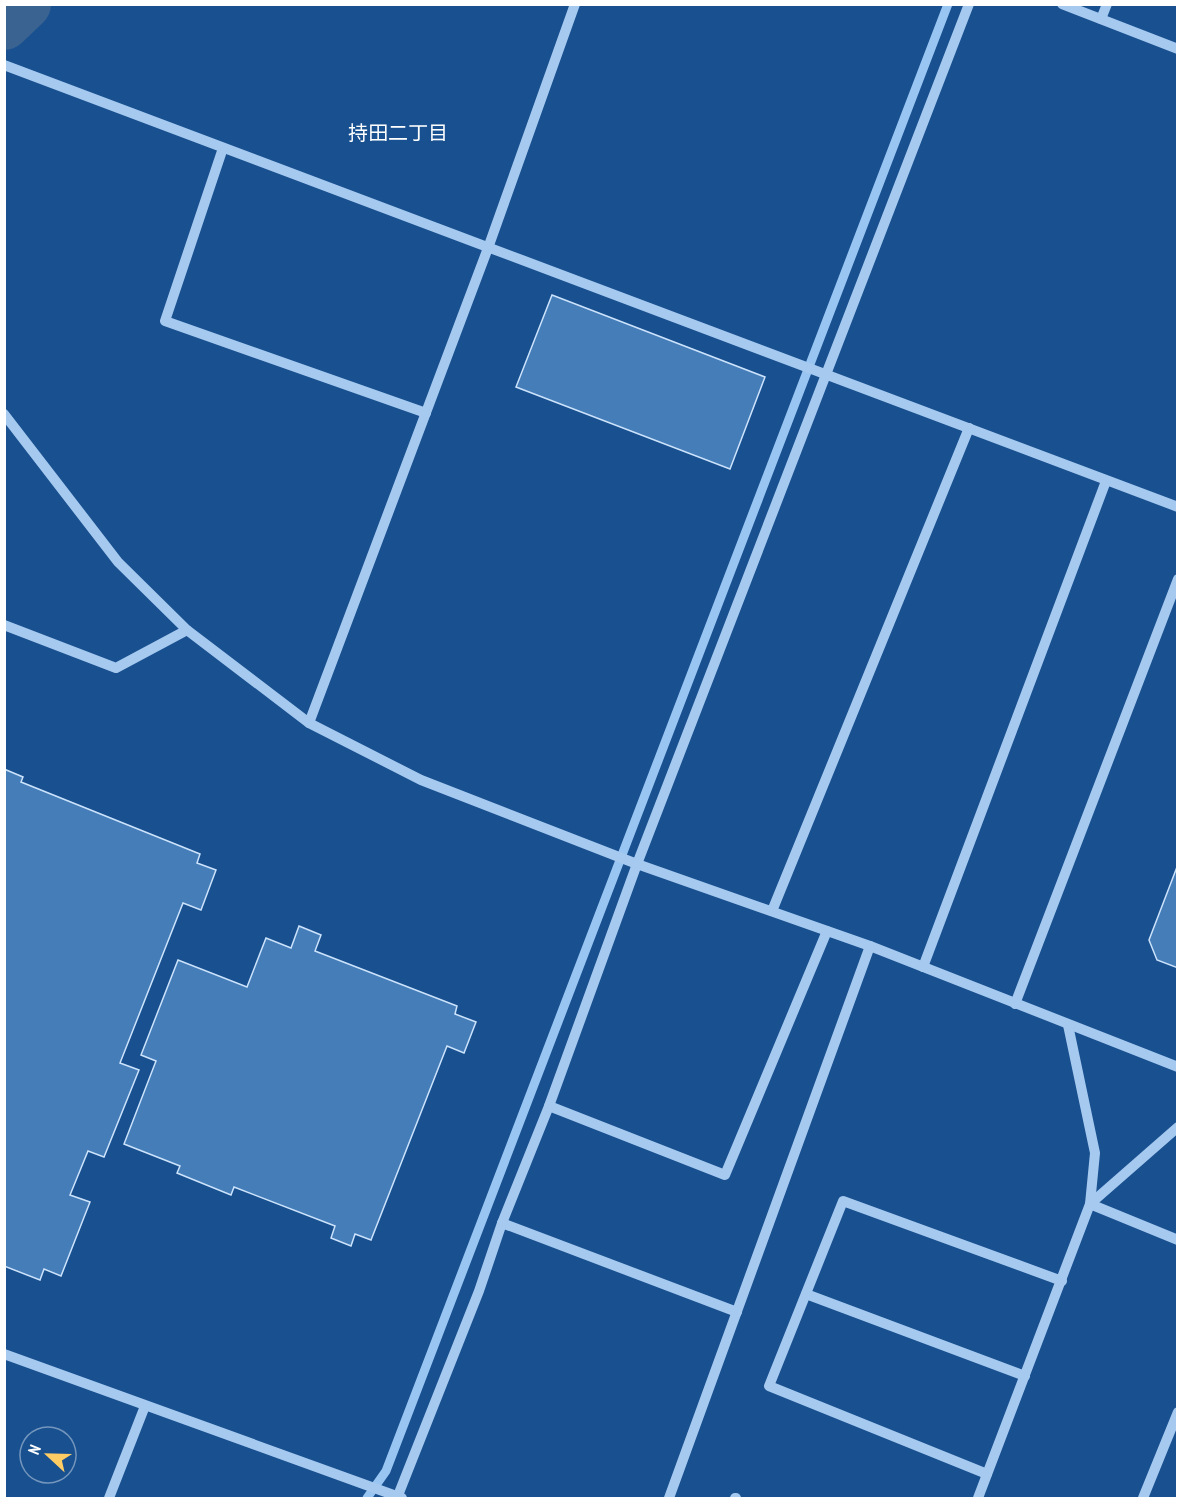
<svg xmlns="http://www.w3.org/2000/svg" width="1182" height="1503" viewBox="0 0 1182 1503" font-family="'PT Sans Narrow','Noto Sans JP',sans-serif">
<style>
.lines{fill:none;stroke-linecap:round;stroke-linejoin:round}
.stream{stroke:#99c5f2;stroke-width:9}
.river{stroke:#3a6391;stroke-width:52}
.building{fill:#457db9;stroke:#cce3fb;stroke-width:1.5}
.minor{stroke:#a6c9ef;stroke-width:10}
.labels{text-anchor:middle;stroke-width:4.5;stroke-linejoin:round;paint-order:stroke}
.neighbourhood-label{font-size:20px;fill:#fff;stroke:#185090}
</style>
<rect width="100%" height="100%" fill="#185090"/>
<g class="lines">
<!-- stream -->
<polyline class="stream" points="367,1498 386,1471 948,4"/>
<!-- river -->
<polyline class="river" points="4,24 25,4"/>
</g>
<!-- building -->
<g class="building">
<polygon points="552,295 765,377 730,469 516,387"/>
<polygon points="4,769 23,777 21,782 200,854 197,863 216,870 201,910 183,903 120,1063 139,1070 104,1157 88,1151 70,1195 90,1202 61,1276 44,1269 40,1280 4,1266"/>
<polygon points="1177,867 1178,867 1178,968 1157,960 1149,940"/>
<polygon points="299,926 321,935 315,951 457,1006 455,1014 476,1022 464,1053 447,1046 371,1240 355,1234 351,1246 331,1238 335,1226 234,1187 231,1195 177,1173 180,1166 124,1144 156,1061 141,1055 178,960 247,987 266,938 291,948"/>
</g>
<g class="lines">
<!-- minor -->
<g class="minor">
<polyline points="1062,4 1178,49"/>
<polyline points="1101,19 1107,4"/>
<polyline points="4,65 1178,507"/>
<polyline points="223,148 165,321 426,413"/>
<polyline points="4,414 118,562 187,630 309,723 421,780 637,864 870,946 1178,1067"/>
<polyline points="4,625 116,668 187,630"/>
<polyline points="309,723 488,248 575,4"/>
<polyline points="772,911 969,428"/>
<polyline points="923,967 1106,481"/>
<polyline points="1015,1004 1178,579"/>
<polyline points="549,1106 725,1175 827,931"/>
<polyline points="1178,1127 1090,1204 1178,1240"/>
<polyline points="502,1223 737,1312"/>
<polyline points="806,1294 1025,1376"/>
<polyline points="4,1354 402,1498"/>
<polyline points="987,1474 769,1386 843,1201 1062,1281"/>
<polyline points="109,1498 145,1406"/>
<polyline points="397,1498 479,1291 502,1223 549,1106 637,864 969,4"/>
<polyline points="669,1498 870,946"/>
<polyline points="735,1498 736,1498"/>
<polyline points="978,1498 1090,1204 1095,1153 1068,1025"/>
<polyline points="1143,1498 1178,1412"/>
</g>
</g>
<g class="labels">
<!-- neighbourhood labels -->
<g class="neighbourhood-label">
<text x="398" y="140">持田二丁目</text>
</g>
</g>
<!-- border -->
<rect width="1182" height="1503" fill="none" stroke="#ffffff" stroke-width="12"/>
<!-- north arrow -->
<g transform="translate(48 1455) rotate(292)"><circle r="28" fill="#185090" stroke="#7496bc" stroke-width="1.5"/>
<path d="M0-4.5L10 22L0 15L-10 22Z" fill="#ffcd64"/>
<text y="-9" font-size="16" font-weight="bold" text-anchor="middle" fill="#ffffff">N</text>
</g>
</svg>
